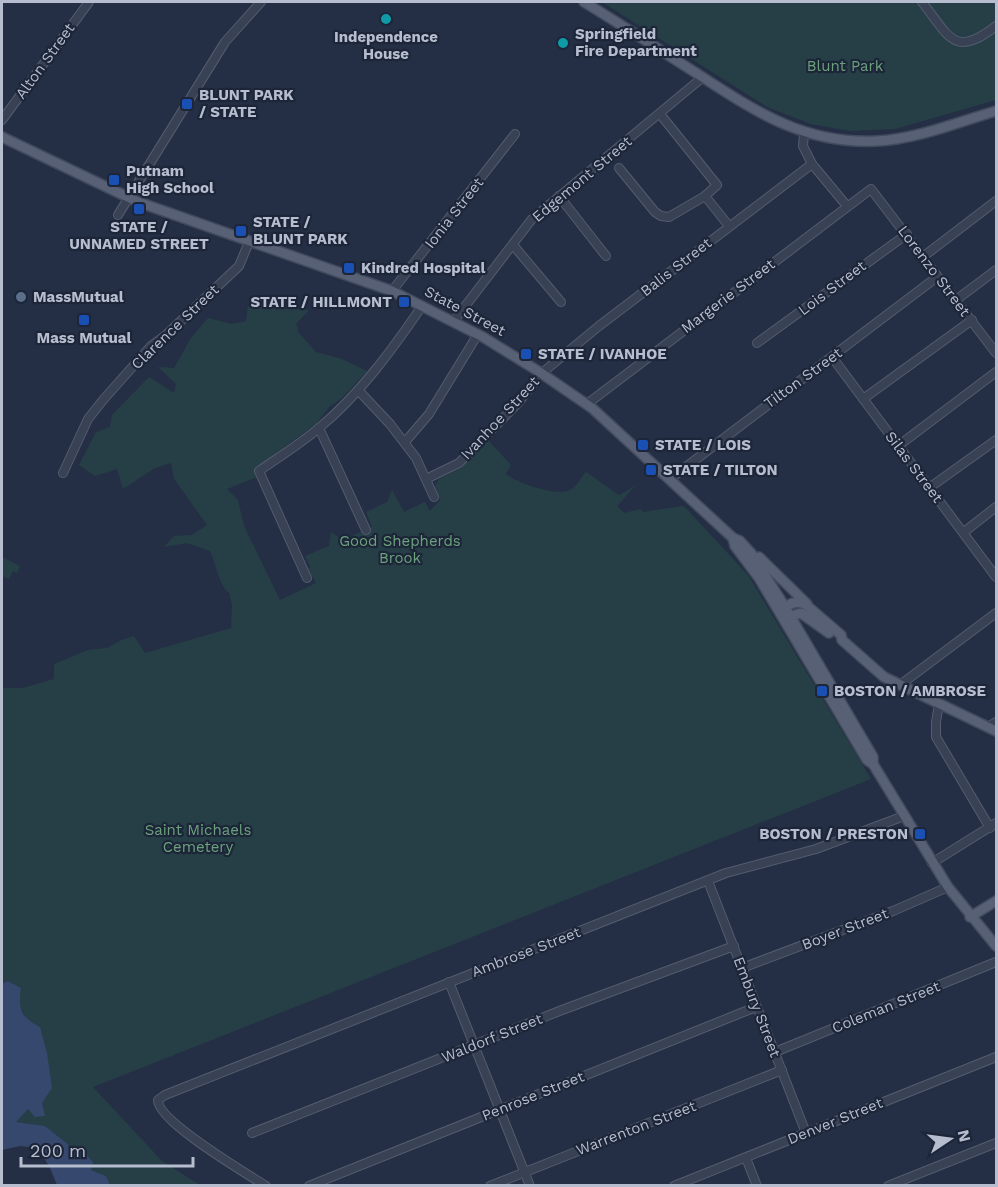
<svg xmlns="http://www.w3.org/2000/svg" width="998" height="1187" viewBox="0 0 998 1187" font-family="'Work Sans',sans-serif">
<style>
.green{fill:#263f46}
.water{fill:#36486d}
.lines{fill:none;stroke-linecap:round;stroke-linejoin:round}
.minor-casing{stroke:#545c6e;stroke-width:10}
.major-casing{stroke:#424a5d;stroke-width:12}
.minor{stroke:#394154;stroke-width:8}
.major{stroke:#576074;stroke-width:9}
.culture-dot{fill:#0f9aa8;stroke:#1d2639;stroke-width:2}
.transit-dot{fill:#1a4fb4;stroke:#1d2639;stroke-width:2}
.service-dot{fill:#5c6f8a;stroke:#1d2639;stroke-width:2}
.labels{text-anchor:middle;stroke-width:4.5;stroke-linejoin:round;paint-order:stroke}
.poi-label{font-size:15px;font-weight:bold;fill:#b6bdce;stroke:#1d2639;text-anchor:start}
.street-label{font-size:15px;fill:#b6bdce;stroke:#1d2639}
.park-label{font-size:15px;fill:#6ba17c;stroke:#1d2639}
</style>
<rect width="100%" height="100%" fill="#242f45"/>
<!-- green -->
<g class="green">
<polygon points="602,2 996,2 996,100 895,129 850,131 811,124 767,107"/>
<path d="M262,295L275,296L292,307L309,310L296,324L299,333L316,352L342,359L367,371L342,398L329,407L316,424L258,466L254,471L257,477L227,489L238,500L244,526L280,600L316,583L308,570L310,567L305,556L329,546L331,532L342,540L372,527L366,512L387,502L392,490L404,512L425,502L430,511L440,500L435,486L439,479L461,468L488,440L511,465L506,474C517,483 557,497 570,490C576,487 582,477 586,472L619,495L635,486L617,506L624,513L641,509L643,512L682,506L685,507L748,575L871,779L93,1087L162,1161L200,1185H110L106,1176L91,1170L74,1149L45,1126L15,1122L28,1109L27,1020L18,1004L21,988L8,981L2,984V688H23L54,679V664L88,650L107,648L121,640L134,636L145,653L231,628L232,607L230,594C219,586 216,564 210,551L187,543L164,547L174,536L191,535L207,525L174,479L171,463L155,468L123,489L117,469L95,476L79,465L96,432L110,427L112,415L149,377L174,393L176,384L158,367L174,368L191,338L208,318L232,324L246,321L248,306Z"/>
<polygon points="2,557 20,566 17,573 13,571 9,579 2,576"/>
</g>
<!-- water -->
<path class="water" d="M8,981L21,988C18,1010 21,1017 40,1027L47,1053L52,1088L42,1103L45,1116L35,1117L28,1109L16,1122L45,1126L74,1149L82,1150L93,1162L91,1170L106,1176L110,1185H57L50,1168L38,1148L20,1146L2,1150V984Z"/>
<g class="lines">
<defs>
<g id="minor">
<path d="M922,2C949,36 954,59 996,26"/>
<polyline points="660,114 717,185 705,196"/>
<polyline points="2,120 89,2"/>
<polyline points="804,133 803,146 812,164 847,206"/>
<polyline points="619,168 655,212 661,216 669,217 705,196 729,226"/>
<polyline points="559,196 606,256"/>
<polyline points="118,215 225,42 261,2"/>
<polyline points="513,245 561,302"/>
<polyline points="924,256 996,201"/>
<polyline points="392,291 515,134"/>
<polyline points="956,300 996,270"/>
<polyline points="453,322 532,219 703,77"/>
<polyline points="757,343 907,234"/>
<polyline points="832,357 996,577"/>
<polyline points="358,390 390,424 416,458 434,497"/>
<polyline points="863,399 972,320"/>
<polyline points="587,404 871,189 996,353"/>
<polyline points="319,428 366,530"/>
<polyline points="405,442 429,414 478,334"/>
<polyline points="898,446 996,372"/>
<polyline points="63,473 88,419 103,400 151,346 166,335 239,266 249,242"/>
<polyline points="426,479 459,463 517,404 542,373 599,326 812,164"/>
<polyline points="670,479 937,277"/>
<polyline points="929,488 996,440"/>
<polyline points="964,532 996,507"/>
<path d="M307,578L259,471C279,457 300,444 319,428C360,394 392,350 422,306"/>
<polyline points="900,685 996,613"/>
<polyline points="939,704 936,722 936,737 990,828"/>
<polyline points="988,727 996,722"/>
<polyline points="932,863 996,823"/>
<polyline points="708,881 806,1133"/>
<polyline points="742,968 893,911 948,887"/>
<polyline points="449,982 530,1186"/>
<polyline points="775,1052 996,962"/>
<polyline points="252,1133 562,1010 734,946"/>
<polyline points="746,1158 757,1186"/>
<path d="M266,1186C246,1173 157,1121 158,1100L165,1095L726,873L816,849L904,816"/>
<polyline points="309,1186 756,1007"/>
<polyline points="490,1186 782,1070"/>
<polyline points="674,1186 996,1057"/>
<polyline points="888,1186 996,1143"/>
</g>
<g id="major">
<path d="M584,2C620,24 657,48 693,71C752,109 802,145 877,141C917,139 958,122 996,111"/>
<polyline points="2,137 138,202 392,291 483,337 538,371 592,408 733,538 740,541 751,553 785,607 873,757 873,764"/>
<polyline points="733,538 735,546 759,578 867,760 873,764 948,887 996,946"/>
<polyline points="759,557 807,604"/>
<path d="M781,612C788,604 794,600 805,604L841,635L842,640L884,677L996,731"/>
<polyline points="785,618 801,613 829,633"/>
<polyline points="970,917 996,901"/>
</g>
</defs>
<!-- minor casing -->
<use href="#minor" class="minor-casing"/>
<!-- major casing -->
<use href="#major" class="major-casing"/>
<!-- minor -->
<use href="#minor" class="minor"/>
<!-- major -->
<use href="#major" class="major"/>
</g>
<!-- markers -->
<g class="culture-dot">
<circle cx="386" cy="19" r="6"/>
<circle cx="563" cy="43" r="6"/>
</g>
<g class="transit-dot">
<rect x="181" y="98" width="12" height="12" rx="3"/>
<rect x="108" y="174" width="12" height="12" rx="3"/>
<rect x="133" y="203" width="12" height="12" rx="3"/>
<rect x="235" y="225" width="12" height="12" rx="3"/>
<rect x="343" y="262" width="12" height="12" rx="3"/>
<rect x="398" y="296" width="12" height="12" rx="3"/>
<rect x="78" y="314" width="12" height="12" rx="3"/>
<rect x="520" y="348" width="12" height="12" rx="3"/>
<rect x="637" y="439" width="12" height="12" rx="3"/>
<rect x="645" y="464" width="12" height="12" rx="3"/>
<rect x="816" y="685" width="12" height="12" rx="3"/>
<rect x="914" y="828" width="12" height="12" rx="3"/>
</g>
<circle class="service-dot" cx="21" cy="297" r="6"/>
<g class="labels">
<!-- poi labels -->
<g class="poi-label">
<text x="575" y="39">Springfield<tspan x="575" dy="17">Fire Department</tspan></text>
<text x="386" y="42" text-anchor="middle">Independence<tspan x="386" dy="17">House</tspan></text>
<text x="199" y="100">BLUNT PARK<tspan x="199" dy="17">/ STATE</tspan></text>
<text x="126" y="176">Putnam<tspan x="126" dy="17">High School</tspan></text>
<text x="253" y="227">STATE /<tspan x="253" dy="17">BLUNT PARK</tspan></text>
<text x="139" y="232" text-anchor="middle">STATE /<tspan x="139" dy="17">UNNAMED STREET</tspan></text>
<text x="361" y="273">Kindred Hospital</text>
<text x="33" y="302">MassMutual</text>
<text x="392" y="307" text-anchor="end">STATE / HILLMONT</text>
<text x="84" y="343" text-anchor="middle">Mass Mutual</text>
<text x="538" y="359">STATE / IVANHOE</text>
<text x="655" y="450">STATE / LOIS</text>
<text x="663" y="475">STATE / TILTON</text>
<text x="834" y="696">BOSTON / AMBROSE</text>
<text x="908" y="839" text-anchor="end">BOSTON / PRESTON</text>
</g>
<!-- street labels -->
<g class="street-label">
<text transform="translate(45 61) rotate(-54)" y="5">Alton Street</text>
<text transform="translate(582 179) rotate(-40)" y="5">Edgemont Street</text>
<text transform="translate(454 213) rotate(-52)" y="5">Ionia Street</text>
<text transform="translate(676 267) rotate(-38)" y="5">Balis Street</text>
<text transform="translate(934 271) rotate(53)" y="5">Lorenzo Street</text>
<text transform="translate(832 288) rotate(-37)" y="5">Lois Street</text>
<text transform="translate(728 296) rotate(-37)" y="5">Margerie Street</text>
<text transform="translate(465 311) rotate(28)" y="5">State Street</text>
<text transform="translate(175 327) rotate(-44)" y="5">Clarence Street</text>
<text transform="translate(803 378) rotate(-36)" y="5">Tilton Street</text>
<text transform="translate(500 418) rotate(-47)" y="5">Ivanhoe Street</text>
<text transform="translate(914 467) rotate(53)" y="5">Silas Street</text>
<text transform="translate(845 929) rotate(-21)" y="5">Boyer Street</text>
<text transform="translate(526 952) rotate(-21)" y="5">Ambrose Street</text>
<text transform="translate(757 1007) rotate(69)" y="5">Embury Street</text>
<text transform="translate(886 1007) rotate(-22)" y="5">Coleman Street</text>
<text transform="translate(492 1038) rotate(-22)" y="5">Waldorf Street</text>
<text transform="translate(533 1096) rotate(-22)" y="5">Penrose Street</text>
<text transform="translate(835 1121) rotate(-22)" y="5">Denver Street</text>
<text transform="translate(636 1128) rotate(-21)" y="5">Warrenton Street</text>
</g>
<!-- park labels -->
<g class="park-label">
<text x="845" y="71">Blunt Park</text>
<text x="400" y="546">Good Shepherds<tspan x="400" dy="17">Brook</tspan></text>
<text x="198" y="835">Saint Michaels<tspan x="198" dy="17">Cemetery</tspan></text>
</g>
</g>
<!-- border -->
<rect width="998" height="1187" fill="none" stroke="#b6bdce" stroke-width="6"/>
<!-- north arrow -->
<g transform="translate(950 1139) rotate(77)" stroke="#1d2639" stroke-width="4.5" paint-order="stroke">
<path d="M0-4.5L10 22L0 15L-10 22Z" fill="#b6bdce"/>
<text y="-9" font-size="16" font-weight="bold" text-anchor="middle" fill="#b6bdce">N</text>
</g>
<!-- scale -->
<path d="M21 1157v9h172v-9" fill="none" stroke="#b6bdce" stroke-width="3"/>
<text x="30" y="1157" font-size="18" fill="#b6bdce" stroke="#1d2639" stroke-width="4.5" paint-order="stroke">200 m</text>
</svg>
